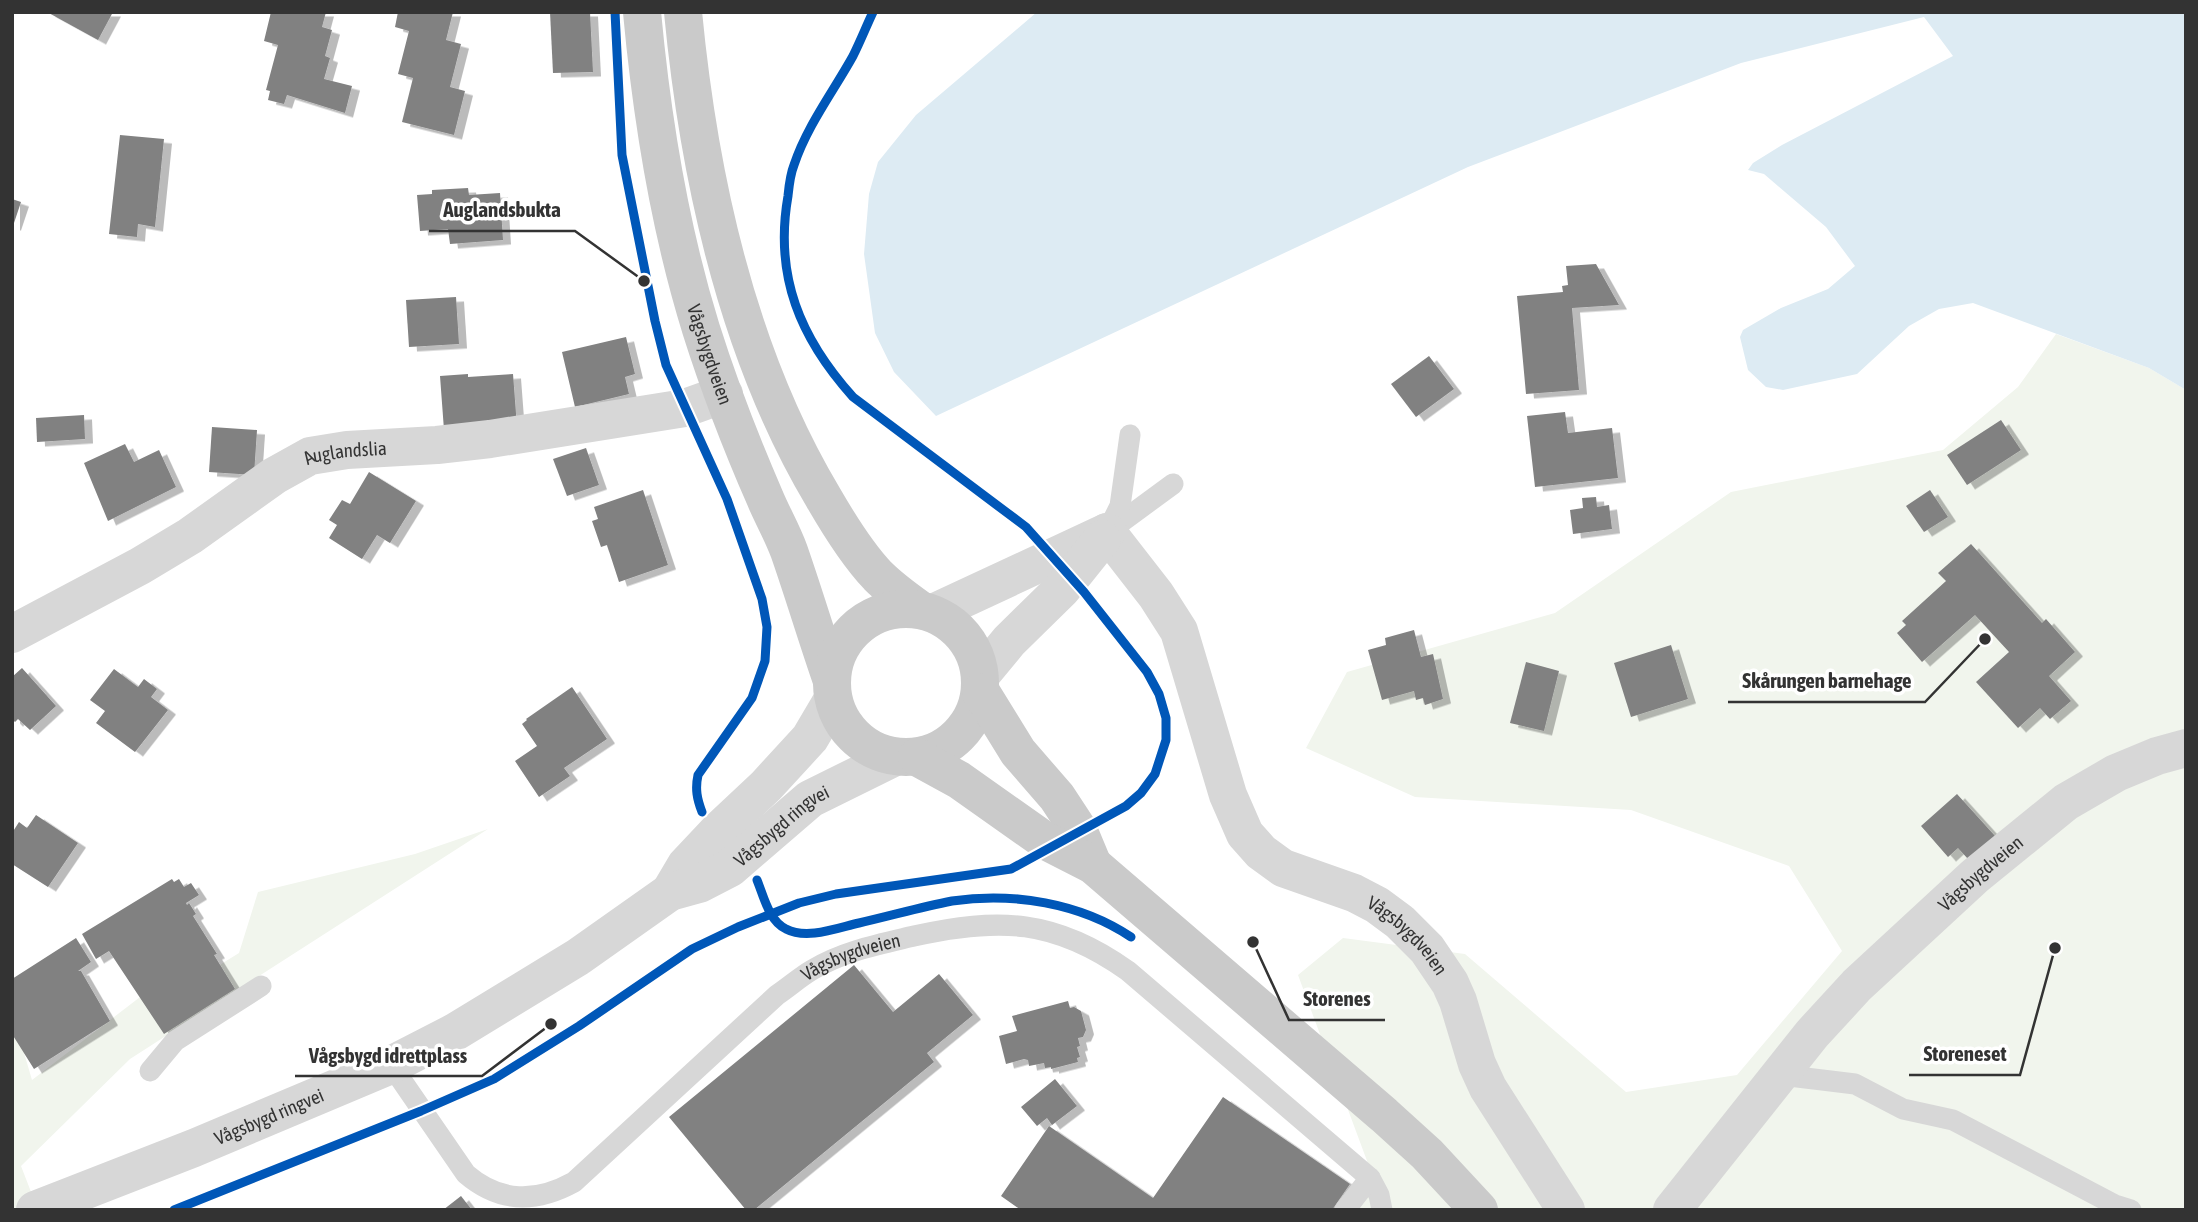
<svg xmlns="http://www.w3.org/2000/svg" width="2198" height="1222" viewBox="0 0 2198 1222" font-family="'Asap Condensed',sans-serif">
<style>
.green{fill:#f1f5ed}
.water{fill:#ddebf3}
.building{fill:#818181;filter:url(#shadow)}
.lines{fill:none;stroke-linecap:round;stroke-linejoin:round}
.service{stroke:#d7d7d7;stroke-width:21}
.minor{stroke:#d7d7d7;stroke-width:38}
.tertiary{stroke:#d7d7d7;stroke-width:38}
.primary{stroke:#cacaca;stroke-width:38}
.cycleway-casing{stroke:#fff;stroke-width:13}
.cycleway{stroke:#0057b8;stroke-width:9}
.labels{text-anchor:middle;stroke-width:7;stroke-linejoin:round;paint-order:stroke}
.street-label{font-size:19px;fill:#333;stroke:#fff}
.leader{fill:none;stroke:#333;stroke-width:2.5}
.callout-dot{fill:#333;stroke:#fff;stroke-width:2.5}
.callout-label{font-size:21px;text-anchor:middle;font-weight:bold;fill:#333;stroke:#fff;stroke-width:7;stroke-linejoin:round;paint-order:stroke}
</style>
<defs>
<filter id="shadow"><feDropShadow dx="8" dy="4.5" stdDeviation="0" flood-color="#0004"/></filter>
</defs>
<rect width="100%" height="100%" fill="#fff"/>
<!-- green -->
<g class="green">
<polygon points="2056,334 2149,368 2186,390 2186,1210 1348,1210 1373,1177 1298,975 1343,938 1465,954 1626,1092 1737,1075 1842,951 1789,866 1631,810 1415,797 1306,748 1347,672 1555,613 1731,492 1943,450 2018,387"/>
<polygon points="488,829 130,1059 21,1166 38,1210 12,1210 12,1012 32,1080 144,994 189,984 239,953 258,892 415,854"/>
</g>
<!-- water -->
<polygon class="water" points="1037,12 2186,12 2186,390 2149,368 1973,303 1939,309 1909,326 1857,374 1783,390 1766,387 1748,370 1740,337 1743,330 1781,308 1828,289 1855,266 1826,227 1764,174 1748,170 1753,163 1782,145 1953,56 1924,17 1741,63 1468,167 936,416 894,372 875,333 864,254 869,194 878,162 916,115"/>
<!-- building -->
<g class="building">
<polygon points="47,12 113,12 98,40"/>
<polygon points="271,12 326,12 322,27 332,30 325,56 330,58 324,79 352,86 345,113 287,95 284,104 268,100 270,91 266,90 278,45 264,41"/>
<polygon points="398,12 453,12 446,40 461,44 450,87 465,91 454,135 402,122 413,78 398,74 409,31 395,27"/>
<polygon points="550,12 590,12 593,72 553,73"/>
<polygon points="120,135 164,139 155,227 138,224 137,237 109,234"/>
<polygon points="468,188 469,195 500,193 503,240 450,244 448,229 420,231 417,195 432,194 432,190"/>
<polygon points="12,199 21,202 13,226 12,226"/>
<polygon points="1596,264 1619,305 1572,308 1579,390 1526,394 1517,296 1563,292 1562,286 1568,285 1566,266"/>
<polygon points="456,297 459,344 409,347 406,300"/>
<polygon points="626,337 635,374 625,377 629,394 575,407 562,352"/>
<polygon points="1429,356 1454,389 1416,417 1391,384"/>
<polygon points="468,374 468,377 513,374 517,427 444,430 440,376"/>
<polygon points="1565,412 1568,433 1612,428 1618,478 1535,487 1527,416"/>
<polygon points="84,415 85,439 37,442 36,418"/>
<polygon points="2001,420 2021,450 1967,485 1947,455"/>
<polygon points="212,427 257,430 254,475 209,472"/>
<polygon points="125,444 134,462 159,450 176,487 108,521 84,463"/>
<polygon points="586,448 599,485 567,496 553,459"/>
<polygon points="369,472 416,501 390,543 377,535 362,559 329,538 337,525 329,520 342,500 350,504"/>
<polygon points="643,490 668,565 619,582 607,545 601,547 592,521 598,519 594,507"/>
<polygon points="1930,490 1948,517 1924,532 1906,506"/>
<polygon points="1596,497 1597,507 1609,505 1612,529 1573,534 1570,510 1583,508 1582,498"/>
<polygon points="1971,544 2042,623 2046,619 2075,652 2049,676 2071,701 2050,719 2040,708 2018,728 1976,682 2009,652 1975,615 1922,662 1897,633 1906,625 1902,621 1946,581 1938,573"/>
<polygon points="1414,630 1421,657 1433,654 1443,699 1425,705 1423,698 1416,700 1414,691 1382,700 1368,650 1386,645 1385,638"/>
<polygon points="1671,645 1688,699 1631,717 1614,663"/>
<polygon points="1526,662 1559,671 1544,731 1510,723"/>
<polygon points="22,668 56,706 30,730 18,719 15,722 12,719 12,677"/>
<polygon points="114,669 138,687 144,679 157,689 151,697 168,710 135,752 96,723 105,711 90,700"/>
<polygon points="572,687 607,739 564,768 570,776 539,797 515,761 537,746 522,724 527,720 526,719"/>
<polygon points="1957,794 1995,836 1968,859 1958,848 1948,857 1921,826"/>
<polygon points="36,815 78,843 48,887 12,864 12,833 19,822 27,828"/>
<polygon points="172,879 174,882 179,879 184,887 191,883 199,895 186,903 187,905 189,903 196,914 193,916 217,954 214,955 235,989 164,1034 109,951 96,959 82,934"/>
<polygon points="76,938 91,962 78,971 81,971 110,1021 34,1069 12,1034 12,979"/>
<polygon points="854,965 893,1012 939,974 973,1015 927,1053 934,1062 754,1210 746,1210 669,1117"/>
<polygon points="1068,1001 1070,1008 1074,1007 1081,1011 1086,1030 1083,1037 1078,1038 1080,1046 1077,1047 1080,1057 1077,1058 1078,1062 1051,1069 1051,1067 1045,1068 1044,1063 1029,1066 1028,1060 1024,1059 1006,1064 999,1036 1017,1031 1012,1016"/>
<polygon points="1055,1079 1077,1106 1052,1125 1047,1118 1037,1126 1021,1107"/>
<polygon points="1223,1097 1350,1184 1332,1210 1021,1210 1001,1196 1049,1126 1153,1198"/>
<polygon points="461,1196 472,1210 443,1210"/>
</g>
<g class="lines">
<!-- service -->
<g class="service">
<polyline points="1109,531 1173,484"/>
<polyline points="1107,532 1120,506 1130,435"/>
<path id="s1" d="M391,1065L466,1174C500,1203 536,1203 574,1182L777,995C789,987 800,977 812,970C843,951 880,944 914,936C999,917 1055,919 1128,971L1370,1178L1379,1195L1382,1210"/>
<polyline points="150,1071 175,1041 261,986"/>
<polyline points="1781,1075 1855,1084 1903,1109 1953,1120 2077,1185 2115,1205 2131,1210"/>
<polyline points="1345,1210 1370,1178"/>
</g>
<!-- minor -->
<g class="minor">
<path id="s2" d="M1107,532L1156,595L1179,631L1228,795L1245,834L1261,852L1283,868L1354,893L1377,905L1400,922L1427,949L1450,983L1458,1001L1477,1064L1488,1088L1566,1210"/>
<polyline points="933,613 1107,532"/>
<path id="s3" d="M12,634L140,566L190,536L274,476L310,456L347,450L437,445L490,439L685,408L724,394"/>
<polyline points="981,675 1009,641 1062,589 1102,539"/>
<path id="s4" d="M1672,1210L1812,1034L1857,985L1975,876L2066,802L2116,773L2157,756L2186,748"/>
</g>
<!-- tertiary -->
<g class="tertiary">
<polyline points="670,892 686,865 718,831 766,786 810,738 833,699"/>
<path id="s5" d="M35,1210L194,1148L391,1065L455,1032L578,957L670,892L699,884L730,868L810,799L895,757"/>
</g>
<!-- primary -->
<g class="primary">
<path id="s6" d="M642,12C652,120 669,226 701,329C719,386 741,443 765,498C772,515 782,532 789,551C804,594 817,638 832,681"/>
<path d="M683,12C699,178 737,353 823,497C838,523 857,554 878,576C890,588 905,599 919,609"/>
<circle cx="906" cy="683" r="74"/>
<polyline points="981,692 1018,752 1057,797 1078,829 1093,865"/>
<polyline points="917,757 959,780 1044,840 1093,865 1384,1115 1427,1154 1479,1210"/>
</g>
<defs>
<g id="cycleway">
<path d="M615,12L622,155L655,321L666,365L727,499L762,599L767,627L765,661L752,698L698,775C695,789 697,799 702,812"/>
<path d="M757,880C764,897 769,921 786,929C807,940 837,928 859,923C890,916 921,907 952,901C1013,892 1080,903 1131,937"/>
<path d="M174,1210L421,1111L494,1079L579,1026L692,949L738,927L799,903L836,894L1011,869L1126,806L1141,793L1155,774L1166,740V718L1159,694L1147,672L1084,592L1026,527L853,397C800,338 774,276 788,196C789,186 790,175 794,165C807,126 833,92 853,56C860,42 866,27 873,12"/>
</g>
</defs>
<!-- cycleway casing -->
<use href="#cycleway" class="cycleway-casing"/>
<!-- cycleway -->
<use href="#cycleway" class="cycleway"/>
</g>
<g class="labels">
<!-- street labels -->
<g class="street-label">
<text dy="7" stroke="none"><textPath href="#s6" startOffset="350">Vågsbygdveien</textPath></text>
<text dy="7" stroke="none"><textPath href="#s3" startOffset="383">Auglandslia</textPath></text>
<text dy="7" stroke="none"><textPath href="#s5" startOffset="845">Vågsbygd ringvei</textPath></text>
<text dy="7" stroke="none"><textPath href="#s4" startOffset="458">Vågsbygdveien</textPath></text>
<text dy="7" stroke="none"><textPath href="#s2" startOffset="532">Vågsbygdveien</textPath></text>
<text dy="7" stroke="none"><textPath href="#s1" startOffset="609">Vågsbygdveien</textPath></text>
<text dy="7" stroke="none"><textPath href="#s5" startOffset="252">Vågsbygd ringvei</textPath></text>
</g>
</g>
<!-- callouts -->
<path class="leader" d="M644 281L575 231H429M1985 639L1925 702H1728M1253 942L1289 1020H1385M2055 948L2020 1075H1909M551 1024L482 1076H295"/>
<g class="callout-dot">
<circle cx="644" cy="281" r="7"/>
<circle cx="1985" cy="639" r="7"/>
<circle cx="1253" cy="942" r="7"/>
<circle cx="2055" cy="948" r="7"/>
<circle cx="551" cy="1024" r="7"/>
</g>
<g class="callout-label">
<text x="502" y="217">Auglandsbukta</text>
<text x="1827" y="688">Skårungen barnehage</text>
<text x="1337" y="1006">Storenes</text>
<text x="1965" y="1061">Storeneset</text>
<text x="388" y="1063">Vågsbygd idrettplass</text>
</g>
<!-- border -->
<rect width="2198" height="1222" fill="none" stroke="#333333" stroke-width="28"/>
</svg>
